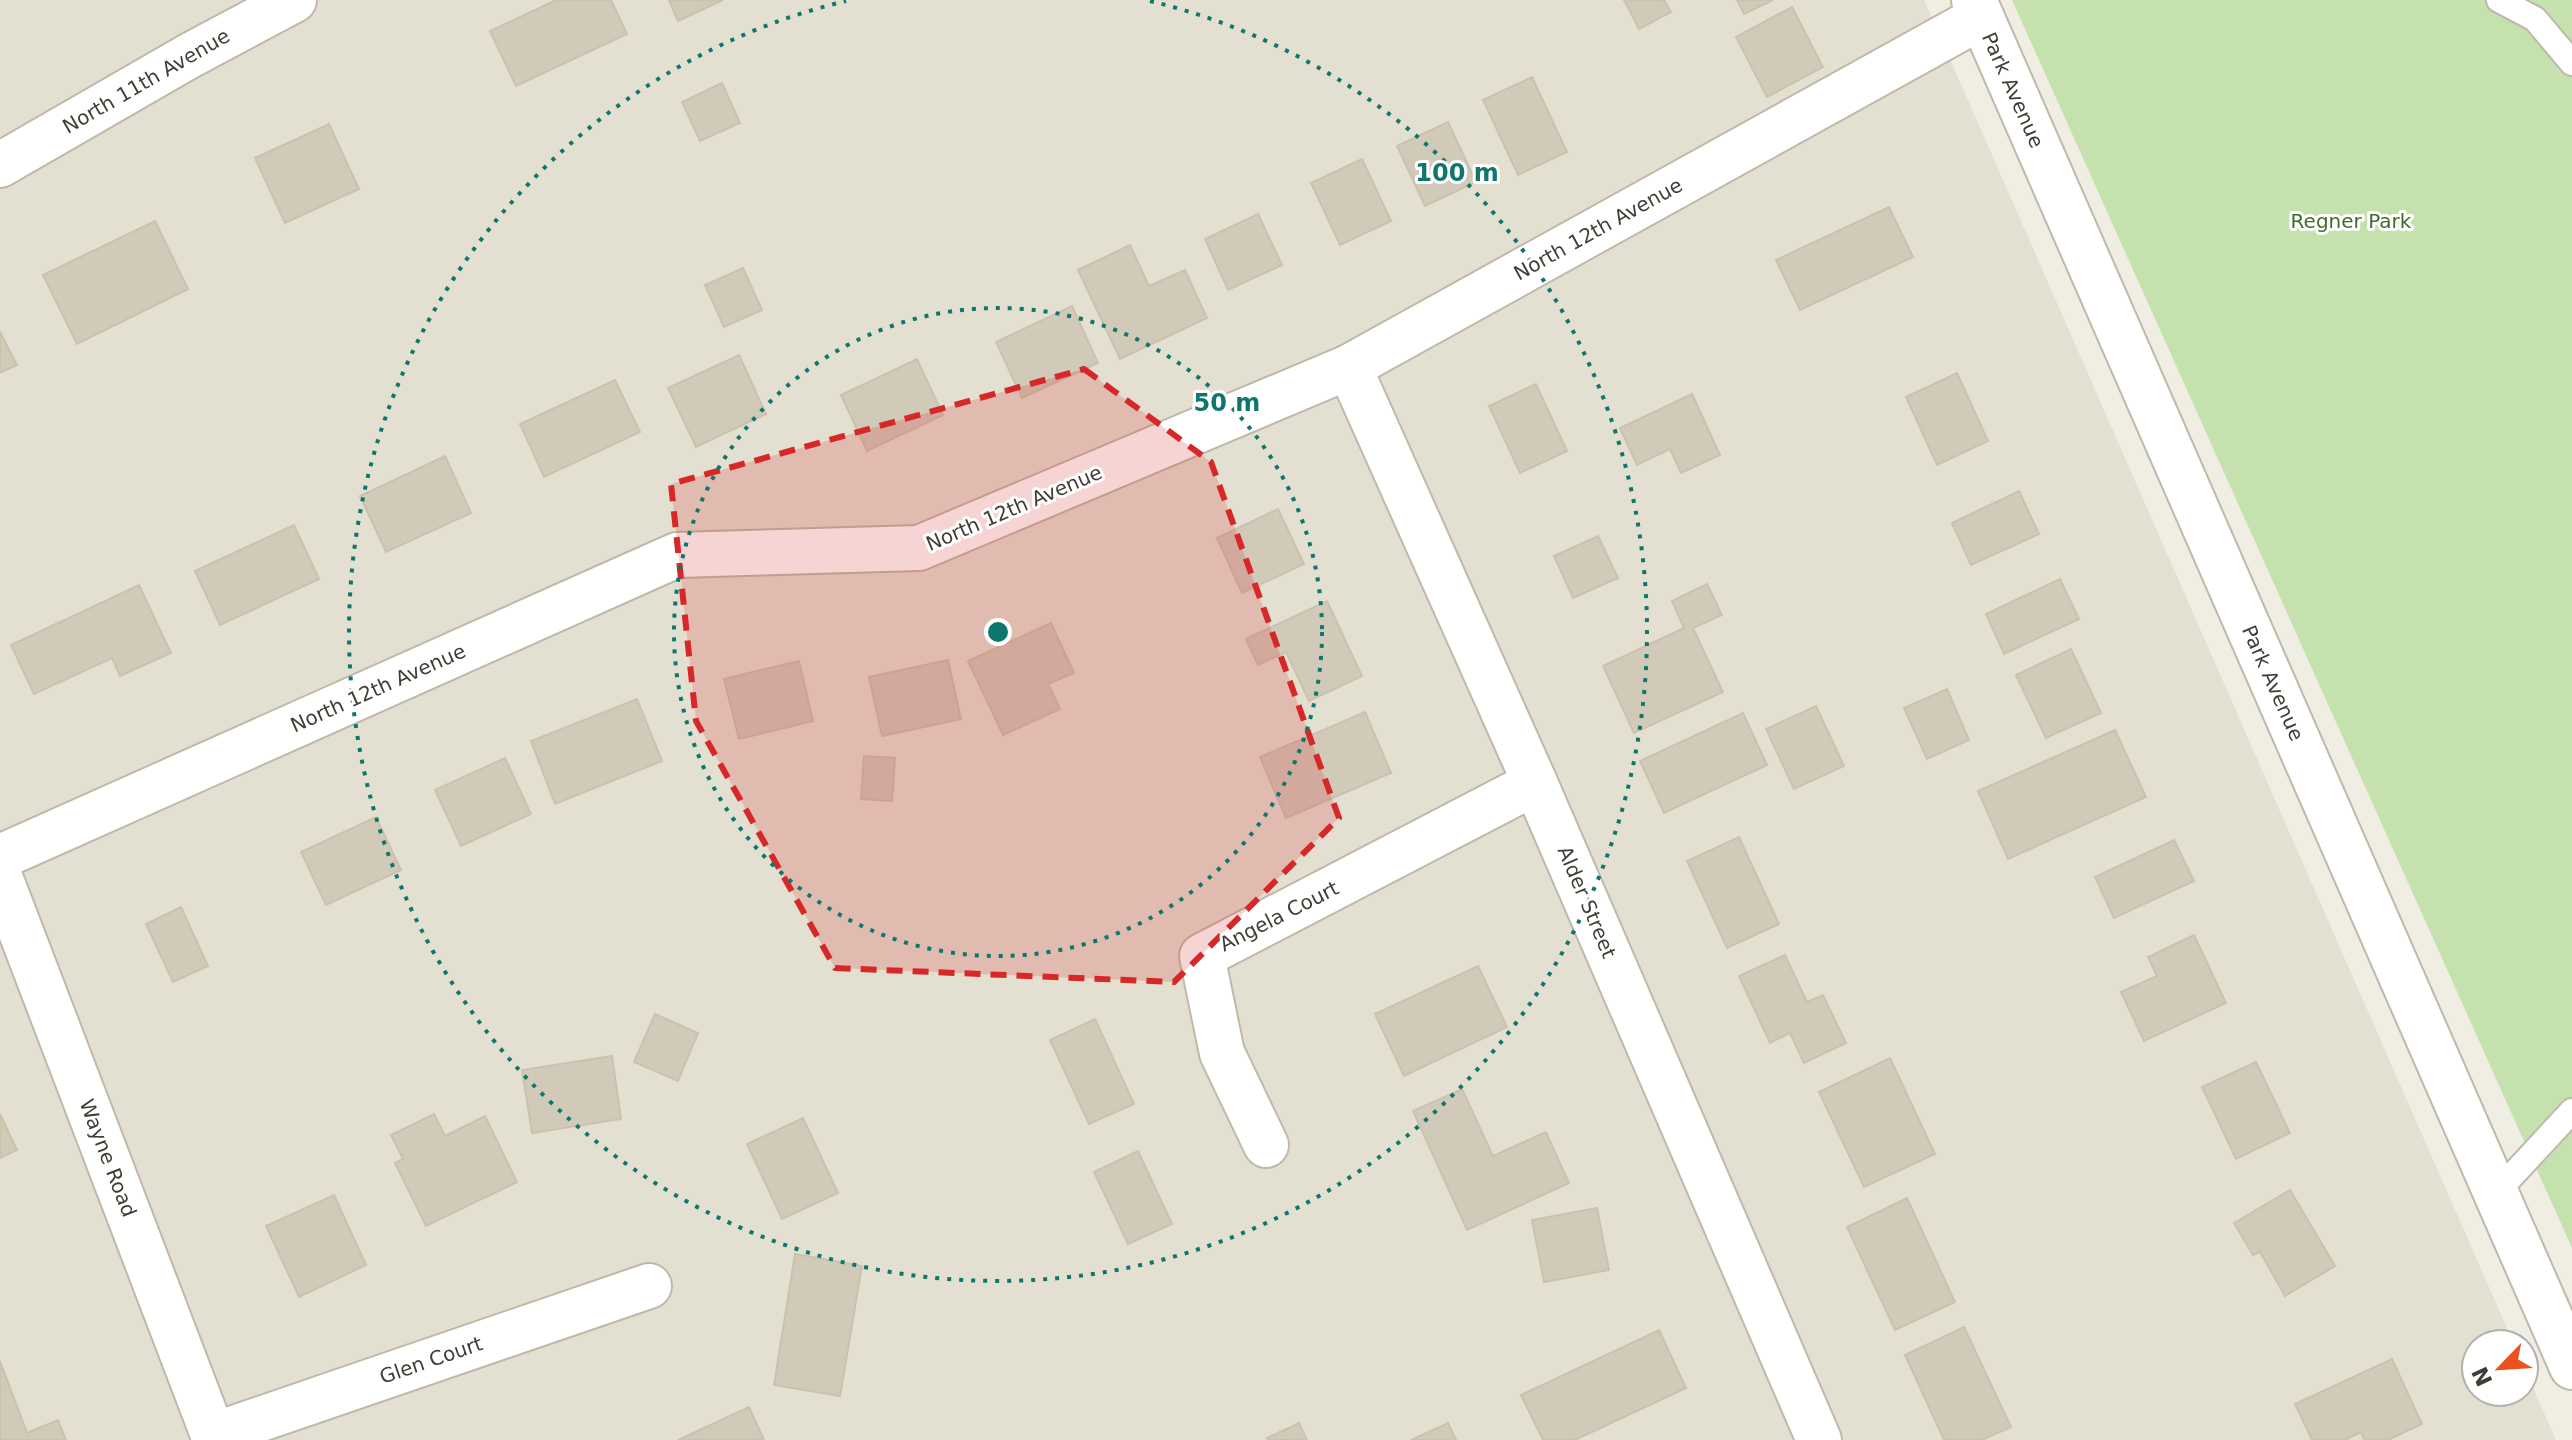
<svg xmlns="http://www.w3.org/2000/svg" width="2572" height="1440" viewBox="0 0 2572 1440" font-family="'DejaVu Sans',sans-serif">
<style>
.residential{fill:#e4e0d1}
.green{fill:#c5e2ae}
.building{fill:#d1cab9;stroke:#cbc2ad;stroke-width:2}
.lines{fill:none;stroke-linecap:round;stroke-linejoin:round}
.service-casing{stroke:#beb9a9;stroke-width:28}
.minor-casing{stroke:#beb9a9;stroke-width:48}
.tertiary-casing{stroke:#beb9a9;stroke-width:48}
.service{stroke:#fff;stroke-width:24}
.minor{stroke:#fff;stroke-width:44}
.tertiary{stroke:#fff;stroke-width:44}
.marked{fill:#d62828;fill-opacity:0.2;stroke:#d62828;stroke-width:6;stroke-dasharray:16 10;stroke-linejoin:round}
.ring{fill:none;stroke:#0f766e;stroke-width:4;stroke-dasharray:4 8}
.labels{text-anchor:middle;stroke-width:6;stroke-linejoin:round;paint-order:stroke}
.street-label{font-size:20px;fill:#413d34;stroke:#fff}
.park-label{font-size:20px;fill:#3e6e2c;stroke:#fff}
.centre{fill:#0f766e;stroke:#fff;stroke-width:4}
.ring-label{font-size:24px;text-anchor:middle;font-weight:bold;fill:#0f766e;stroke:#fff;stroke-width:6;stroke-linejoin:round;paint-order:stroke}
</style>
<rect width="100%" height="100%" fill="#f0ede3"/>
<!-- residential -->
<polygon class="residential" points="0,0 1924,0 2514,1344 2476,1344 2476,1392 2524,1392 2524,1367 2556,1440 0,1440"/>
<!-- green -->
<polygon class="green" points="2012,0 2572,0 2572,1248"/>
<!-- building -->
<g class="building">
<polygon points="556,0 611,0 627,34 516,86 490,31"/>
<polygon points="669,0 723,0 678,21"/>
<polygon points="1624,0 1664,0 1671,12 1639,29"/>
<polygon points="1737,0 1773,0 1744,14"/>
<polygon points="1792,7 1823,67 1767,97 1736,37"/>
<polygon points="1532,77 1567,152 1518,175 1483,100"/>
<polygon points="722,83 740,123 700,141 682,102"/>
<polygon points="1448,122 1476,182 1425,206 1397,146"/>
<polygon points="329,124 359,189 285,223 255,158"/>
<polygon points="1362,159 1391,221 1340,245 1311,183"/>
<polygon points="1889,207 1913,257 1800,310 1776,260"/>
<polygon points="1258,214 1282,265 1228,290 1205,239"/>
<polygon points="155,221 188,289 77,344 43,275"/>
<polygon points="1130,245 1149,286 1185,270 1207,318 1120,359 1078,270"/>
<polygon points="743,268 762,310 724,327 705,285"/>
<polygon points="1072,306 1098,363 1022,398 996,342"/>
<polygon points="0,332 17,365 0,373"/>
<polygon points="739,355 766,414 696,447 668,388"/>
<polygon points="917,359 943,415 867,451 841,395"/>
<polygon points="1957,373 1988,441 1937,465 1906,397"/>
<polygon points="615,380 640,432 544,477 520,424"/>
<polygon points="1536,384 1567,451 1520,473 1489,406"/>
<polygon points="1692,394 1720,455 1681,473 1670,449 1637,465 1620,428"/>
<polygon points="445,456 471,513 386,552 360,496"/>
<polygon points="2019,491 2039,534 1971,565 1952,523"/>
<polygon points="1278,509 1304,564 1242,593 1217,538"/>
<polygon points="294,525 319,579 220,625 195,571"/>
<polygon points="1598,536 1618,578 1573,598 1554,556"/>
<polygon points="2060,579 2079,619 2004,654 1986,614"/>
<polygon points="1707,584 1722,615 1693,628 1723,692 1634,733 1603,666 1684,628 1672,601"/>
<polygon points="139,585 171,653 120,676 112,658 34,694 11,645"/>
<polygon points="1327,601 1362,676 1309,701 1286,652 1258,665 1246,639"/>
<polygon points="1051,623 1074,673 1048,684 1060,709 1003,735 968,661"/>
<polygon points="2071,649 2101,713 2046,738 2016,675"/>
<polygon points="948,660 961,719 882,736 869,677"/>
<polygon points="799,661 813,721 739,739 724,679"/>
<polygon points="1947,689 1969,740 1927,759 1904,708"/>
<polygon points="637,699 662,761 555,804 531,741"/>
<polygon points="1816,706 1844,766 1794,789 1766,729"/>
<polygon points="1365,712 1391,773 1286,818 1260,757"/>
<polygon points="1743,713 1767,765 1664,813 1640,761"/>
<polygon points="2115,730 2146,797 2008,859 1978,791"/>
<polygon points="864,756 895,758 892,801 861,799"/>
<polygon points="505,758 531,814 461,846 435,790"/>
<polygon points="376,817 401,870 326,905 301,852"/>
<polygon points="1739,837 1779,924 1727,948 1687,861"/>
<polygon points="2174,840 2194,881 2114,918 2095,877"/>
<polygon points="181,907 208,966 173,982 146,924"/>
<polygon points="2194,935 2226,1003 2144,1041 2121,992 2157,976 2148,957"/>
<polygon points="1785,955 1807,1002 1823,995 1846,1043 1804,1063 1790,1033 1770,1043 1739,976"/>
<polygon points="1478,966 1507,1027 1404,1076 1375,1014"/>
<polygon points="655,1014 698,1033 678,1081 634,1062"/>
<polygon points="1095,1019 1134,1104 1089,1124 1050,1040"/>
<polygon points="612,1056 621,1119 532,1133 522,1070"/>
<polygon points="1890,1058 1935,1154 1864,1187 1819,1092"/>
<polygon points="2256,1062 2290,1133 2236,1159 2202,1087"/>
<polygon points="1462,1089 1493,1156 1546,1132 1569,1183 1467,1230 1413,1111"/>
<polygon points="0,1114 17,1150 0,1158"/>
<polygon points="434,1114 445,1136 485,1116 517,1182 426,1226 395,1163 403,1159 391,1135"/>
<polygon points="803,1118 838,1193 782,1219 747,1144"/>
<polygon points="1138,1151 1172,1224 1128,1244 1094,1172"/>
<polygon points="2290,1190 2335,1266 2285,1296 2260,1252 2253,1255 2234,1223"/>
<polygon points="334,1195 366,1265 299,1297 266,1226"/>
<polygon points="1907,1198 1955,1302 1895,1330 1847,1227"/>
<polygon points="1597,1208 1609,1270 1544,1282 1532,1220"/>
<polygon points="795,1254 862,1266 840,1396 774,1385"/>
<polygon points="1964,1327 2011,1427 1982,1440 1944,1440 1905,1355"/>
<polygon points="1659,1330 1686,1388 1575,1440 1543,1440 1521,1395"/>
<polygon points="2392,1359 2422,1424 2388,1440 2364,1440 2361,1432 2345,1440 2312,1440 2295,1404"/>
<polygon points="0,1361 27,1433 58,1420 66,1440 0,1440"/>
<polygon points="749,1407 764,1440 678,1440"/>
<polygon points="1299,1423 1307,1440 1268,1440 1267,1438"/>
<polygon points="1448,1423 1456,1440 1411,1440"/>
</g>
<g class="lines">
<defs>
<g id="service">
<polyline points="2499,0 2535,19 2572,63"/>
<polyline points="2496,1193 2572,1111"/>
</g>
<g id="minor">
<polyline points="0,165 189,56 294,0"/>
<polyline points="1349,367 1535,783 1819,1440"/>
<polyline points="0,857 677,555 919,548 1349,367 1981,17"/>
<polyline points="0,877 215,1440"/>
<polyline points="1266,1145 1222,1053 1202,956 1535,783"/>
<polyline points="214,1435 649,1286"/>
</g>
<polyline id="tertiary" points="1974,0 2572,1367"/>
</defs>
<!-- service casing -->
<use href="#service" class="service-casing"/>
<!-- minor casing -->
<use href="#minor" class="minor-casing"/>
<!-- tertiary casing -->
<use href="#tertiary" class="tertiary-casing"/>
<!-- service -->
<use href="#service" class="service"/>
<!-- minor -->
<use href="#minor" class="minor"/>
<!-- tertiary -->
<use href="#tertiary" class="tertiary"/>
</g>
<!-- marked area -->
<path class="marked" d="M1084,369L1211,462L1339,818L1174,982L835,968L696,721L671,484Z"/>
<!-- distance rings -->
<g class="ring">
<circle cx="998" cy="632" r="324"/>
<path d="M1150 1A649 649 0 1 1 846 1"/>
</g>
<g class="labels">
<!-- street labels -->
<g class="street-label">
<text transform="translate(146 81) rotate(-30)" y="7">North 11th Avenue</text>
<text transform="translate(2013 90) rotate(66)" y="7">Park Avenue</text>
<text transform="translate(1598 229) rotate(-29)" y="7">North 12th Avenue</text>
<text transform="translate(1014 508) rotate(-23)" y="7">North 12th Avenue</text>
<text transform="translate(2273 683) rotate(66)" y="7">Park Avenue</text>
<text transform="translate(378 688) rotate(-24)" y="7">North 12th Avenue</text>
<text transform="translate(1587 902) rotate(67)" y="7">Alder Street</text>
<text transform="translate(1279 916) rotate(-27)" y="7">Angela Court</text>
<text transform="translate(108 1158) rotate(69)" y="7">Wayne Road</text>
<text transform="translate(431 1360) rotate(-19)" y="7">Glen Court</text>
</g>
<!-- park labels -->
<g class="park-label">
<text x="2351" y="228">Regner Park</text>
</g>
</g>
<circle cx="998" cy="632" r="12" class="centre"/>
<g class="ring-label">
<text x="1457" y="181">100 m</text>
<text x="1227" y="411">50 m</text>
</g>
<!-- north arrow -->
<g transform="translate(2500 1368) rotate(245)"><circle r="38" fill="#ffffff" stroke="#b3b1ae" stroke-width="2"/>
<path d="M0-6L14 30L0 20L-14 30Z" fill="#eb521f"/>
<text y="-12" font-size="22" font-weight="bold" text-anchor="middle" fill="#413d34">N</text>
</g>
</svg>
